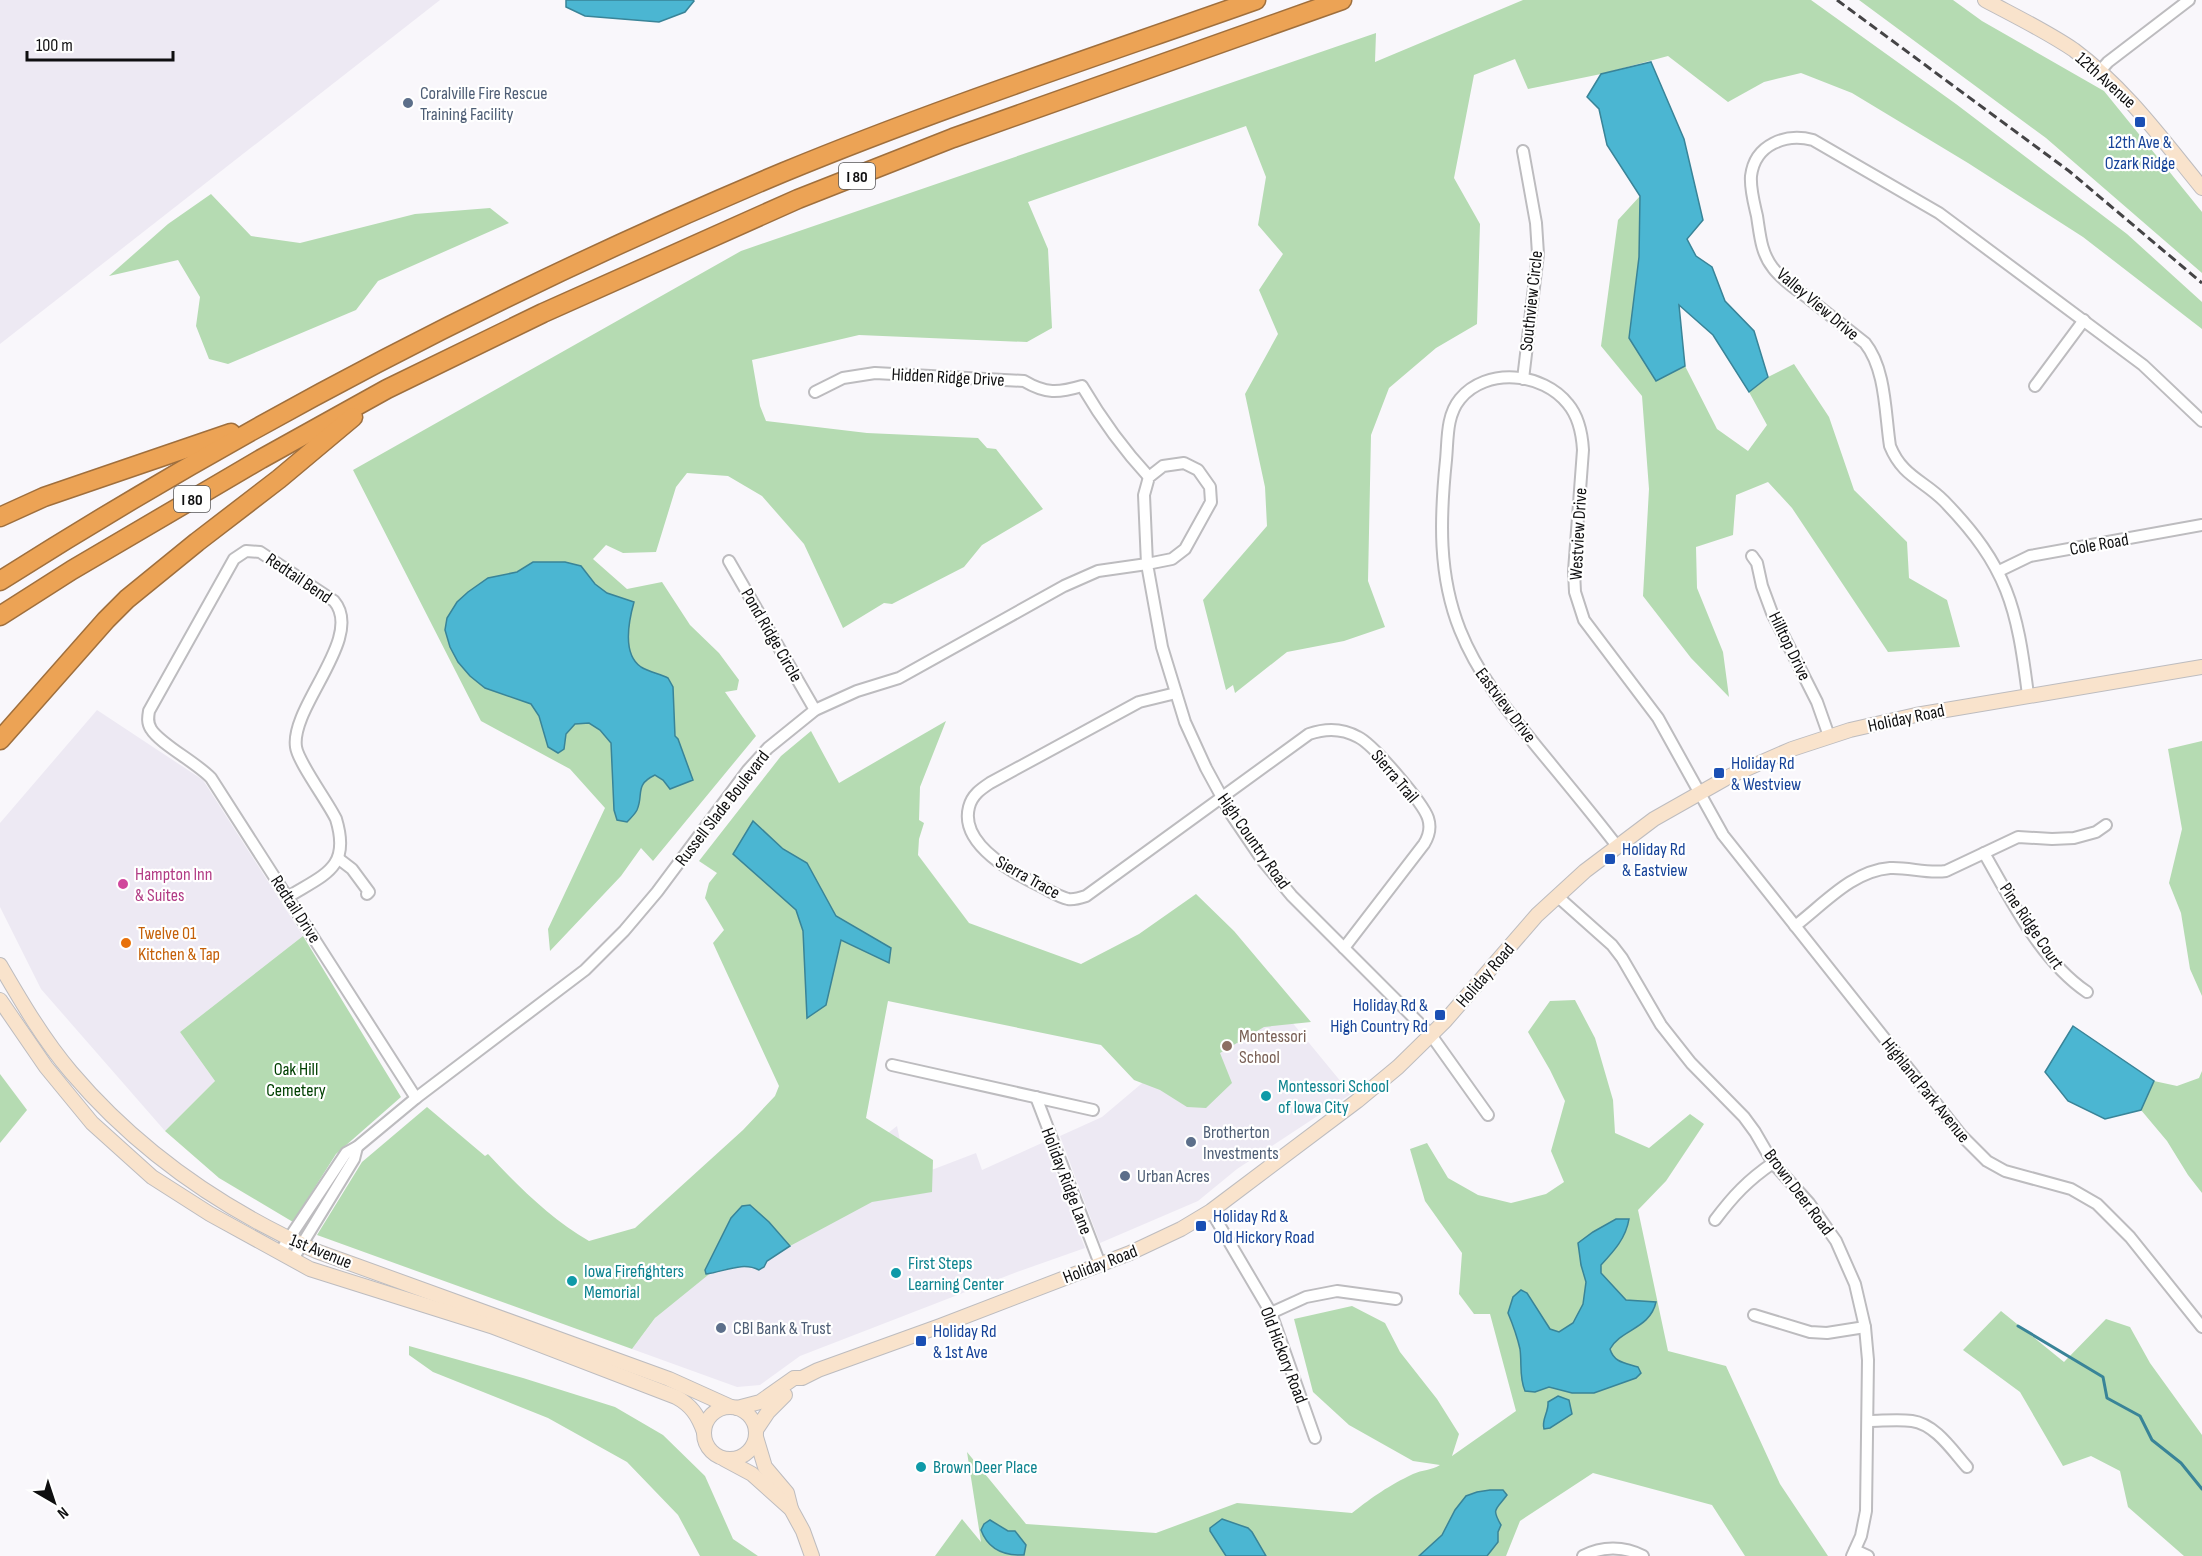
<svg xmlns="http://www.w3.org/2000/svg" width="2202" height="1556" viewBox="0 0 2202 1556" font-family="'Sofia Sans Condensed',sans-serif">
<style>
.built{fill:#ede9f3}
.green{fill:#b5dbb2}
.water{fill:#4bb6d2;stroke:#398498;stroke-width:1.5}
.lines{fill:none;stroke-linecap:round;stroke-linejoin:round}
.stream{stroke:#398498;stroke-width:3}
.street-casing{stroke:#bdbcbf;stroke-width:14}
.secondary-casing{stroke:#bdbcbf;stroke-width:16}
.highway-casing{stroke:#9f6f3d;stroke-width:21}
.street{stroke:#fff;stroke-width:10}
.secondary{stroke:#f9e3cc;stroke-width:14}
.highway{stroke:#eca355;stroke-width:18}
.rail{stroke:#454446;stroke-width:3;stroke-dasharray:9 4.5;stroke-linecap:butt}
.service-dot{fill:#5c6f8a;stroke:#fff;stroke-width:2}
.transit-dot{fill:#1a4fb4;stroke:#fff;stroke-width:2}
.hotel-dot{fill:#d1479c;stroke:#fff;stroke-width:2}
.food-dot{fill:#e8710a;stroke:#fff;stroke-width:2}
.education-dot{fill:#8d6e63;stroke:#fff;stroke-width:2}
.culture-dot{fill:#0f9aa8;stroke:#fff;stroke-width:2}
.labels{text-anchor:middle;stroke-width:4.5;stroke-linejoin:round;paint-order:stroke}
.shield{fill:#fff;stroke:#575758;stroke-width:1.5}
.shield-label{font-size:16px;font-weight:bold;fill:#0f0f10}
.street-label{font-size:18px;fill:#0f0f10;stroke:#fff}
.service-label{font-size:18px;fill:#4e5e75;stroke:#fff;text-anchor:start}
.transit-label{font-size:18px;fill:#164399;stroke:#fff;text-anchor:start}
.hotel-label{font-size:18px;fill:#b23c85;stroke:#fff;text-anchor:start}
.food-label{font-size:18px;fill:#c56008;stroke:#fff;text-anchor:start}
.education-label{font-size:18px;fill:#785e54;stroke:#fff;text-anchor:start}
.park-label{font-size:18px;fill:#014002;stroke:#fff}
.culture-label{font-size:18px;fill:#0d838f;stroke:#fff;text-anchor:start}
</style>
<rect width="100%" height="100%" fill="#f9f7fb"/>
<!-- built -->
<g class="built">
<polygon points="0,0 440,0 0,344"/>
<polygon points="97,710 203,780 303,936 180,1032 215,1081 165,1131 41,989 0,907 0,823"/>
<polygon points="1231,948 1351,1094 1237,1169 1198,1201 1100,1243 1060,1136 1102,1117 1160,1068"/>
<polygon points="897,1126 908,1179 976,1153 982,1170 1044,1142 1085,1248 1017,1272 800,1356 760,1385 737,1387 632,1349 659,1313"/>
</g>
<!-- green -->
<g class="green">
<polygon points="1523,0 1811,0 1956,104 2127,234 2202,302 2202,329 2083,237 1968,163 1852,93 1801,73 1764,82 1728,102 1668,56 1601,74 1528,89 1515,59 1474,75 1454,178 1480,224 1477,324 1436,348 1389,388 1371,435 1368,581 1385,627 1344,641 1287,652 1235,693 1233,685 1226,690 1203,600 1267,526 1265,487 1245,394 1278,334 1259,290 1283,254 1258,225 1266,177 1246,126 1028,202 1048,249 1052,328 1027,342 859,335 752,360 760,406 766,421 867,433 978,438 987,448 996,449 1043,509 982,545 964,567 892,604 884,603 843,628 804,544 762,496 728,476 687,473 676,487 656,552 623,553 606,545 593,559 627,589 662,582 690,625 719,653 739,680 737,690 725,692 756,736 653,861 641,848 621,876 550,951 548,929 605,808 570,769 481,721 353,470 741,251 1376,33 1375,62"/>
<polygon points="1859,0 1953,0 1982,21 2104,91 2202,212 2202,273 2046,138"/>
<polygon points="211,194 251,236 300,243 415,214 490,208 509,223 378,281 356,310 228,364 209,359 196,326 200,297 178,260 109,276 168,224"/>
<polygon points="1640,196 1639,257 1655,381 1685,366 1717,429 1748,451 1767,425 1749,392 1768,377 1794,364 1829,417 1854,490 1907,542 1909,578 1947,600 1960,647 1888,652 1792,508 1768,482 1736,495 1733,535 1696,547 1697,588 1723,652 1729,697 1691,658 1643,596 1649,489 1642,396 1601,346 1618,220"/>
<path d="M946,721L920,787L919,820L924,823L919,839L918,855L969,923L1081,964L1139,934L1196,894L1234,931L1311,1022L1264,1027L1220,1053L1232,1083L1206,1108L1187,1107L1160,1090L1134,1080L1101,1045L888,1001L866,1118L933,1160L932,1192L872,1202L790,1246L771,1224L655,1318L632,1349L317,1235L362,1162L427,1107L485,1156L488,1154C518,1186 551,1219 589,1241L635,1228L743,1130L775,1096L779,1086L713,943L724,930L705,898L709,883L717,873L699,861L781,756L811,731L839,783Z"/>
<polygon points="2202,741 2202,996 2190,969 2181,913 2169,883 2182,829 2168,749"/>
<polygon points="303,936 401,1097 336,1154 293,1222 219,1178 165,1131 215,1081 180,1032"/>
<path d="M1575,1000L1595,1038L1613,1100L1615,1133L1649,1148L1690,1114L1704,1124L1666,1181L1638,1210L1668,1351L1726,1366L1780,1484L1828,1556H1745L1712,1505L1593,1473L1520,1521L1506,1556H935L962,1519L981,1542L967,1452L1026,1524L1156,1533L1237,1503L1352,1513C1374,1496 1388,1486 1413,1474C1422,1470 1432,1470 1440,1465L1413,1461L1349,1425L1313,1392L1294,1319L1352,1306L1385,1323L1400,1352L1437,1399L1459,1434L1452,1456L1516,1411L1490,1314H1474L1459,1294L1462,1253L1425,1201L1410,1149L1427,1143L1448,1178L1478,1195L1511,1203L1546,1194L1564,1182L1551,1151L1565,1101L1550,1070L1528,1032L1550,1001Z"/>
<polygon points="2202,1071 2202,1193 2188,1175 2167,1141 2141,1110 2154,1081 2177,1086 2199,1078"/>
<polygon points="0,1074 27,1110 0,1143"/>
<polygon points="2001,1311 2064,1362 2106,1319 2130,1327 2150,1363 2202,1435 2202,1556 2184,1556 2128,1507 2120,1471 2091,1456 2063,1466 2020,1392 1963,1350"/>
<polygon points="409,1346 523,1378 615,1407 663,1435 705,1476 733,1539 758,1556 700,1556 678,1515 627,1462 548,1418 433,1372 409,1355"/>
</g>
<!-- water -->
<g class="water">
<polygon points="566,0 693,0 694,1 685,12 659,22 585,16 566,7"/>
<polygon points="1651,62 1684,139 1703,220 1687,239 1696,256 1712,267 1725,301 1754,331 1768,377 1749,392 1713,335 1679,305 1685,366 1656,381 1629,338 1639,257 1640,196 1607,145 1599,109 1587,97 1601,74"/>
<path d="M533,562H565L581,566L595,584L607,593L634,602C629,620 622,654 641,667C649,672 660,674 668,678L673,687L675,736L678,739L693,780L670,789L663,780L655,775C634,785 644,794 637,810C635,814 630,819 627,822L617,820L614,810L611,743L600,730L589,723L575,724L566,734L564,749L558,753L548,747L539,716L531,704L485,688L470,676L458,662L450,647L445,630L447,618L457,602L468,592L488,578L517,572Z"/>
<polygon points="753,821 783,849 807,863 836,916 891,948 889,963 841,940 826,1005 807,1018 803,931 796,910 733,854"/>
<polygon points="2073,1026 2154,1081 2141,1110 2105,1119 2068,1101 2045,1072"/>
<path d="M750,1205L769,1222L790,1246L767,1261L764,1267L759,1270C742,1261 724,1272 706,1274L705,1270L731,1218L742,1206Z"/>
<path d="M1616,1219H1629C1626,1238 1614,1251 1601,1265V1273L1626,1300L1656,1302C1650,1329 1621,1329 1610,1349C1614,1363 1626,1363 1638,1367L1641,1373L1636,1378L1594,1393H1572L1549,1387L1535,1392L1525,1391C1519,1377 1522,1364 1520,1349C1517,1336 1513,1325 1508,1313L1513,1297L1521,1290L1527,1293L1550,1329L1559,1332L1573,1323L1583,1304L1586,1282L1581,1265L1578,1243L1593,1232Z"/>
<path d="M1558,1396L1569,1400L1572,1414L1550,1428L1544,1429C1541,1420 1549,1412 1548,1402Z"/>
<path d="M1490,1490H1503L1507,1495C1496,1510 1491,1508 1501,1525L1498,1532V1542L1487,1556H1419L1442,1535L1455,1510L1466,1496L1477,1492Z"/>
<polygon points="1222,1519 1248,1528 1252,1532 1266,1556 1226,1556 1210,1531 1210,1528"/>
<path d="M990,1520L1008,1531H1015L1026,1545L1024,1555C1004,1556 988,1549 981,1530L984,1524Z"/>
</g>
<g class="lines">
<!-- stream -->
<polyline class="stream" points="2018,1326 2103,1377 2107,1398 2140,1416 2152,1440 2181,1463 2202,1489"/>
<defs>
<g id="street">
<polyline points="2100,71 2108,62 2189,0"/>
<polyline points="1523,151 1536,223 1538,254 1523,379"/>
<polyline points="2035,386 2084,320"/>
<path d="M815,392L843,378L875,373L1024,381C1046,394 1058,393 1082,386C1102,420 1123,449 1149,477"/>
<polyline points="1752,556 1757,563 1762,586 1772,613 1817,702 1829,736"/>
<polyline points="729,561 815,710"/>
<polyline points="1999,571 2030,556 2202,525"/>
<path d="M1176,693L1139,702L990,783C981,789 972,795 969,807C959,845 1015,874 1042,887C1050,891 1059,897 1068,899C1074,900 1080,898 1086,896L1309,734C1326,728 1342,728 1358,737C1373,744 1423,803 1428,818C1431,827 1429,836 1424,844L1344,948"/>
<path d="M2028,695C2017,607 2008,567 1944,501C1923,480 1902,476 1890,446C1885,414 1886,369 1865,343C1846,328 1827,313 1808,298C1796,289 1782,280 1773,268C1761,253 1760,235 1757,216C1754,203 1750,189 1751,176C1755,144 1786,133 1813,140L1939,213L2143,365L2202,421"/>
<path d="M1617,846C1591,812 1564,780 1537,747C1507,710 1478,675 1460,630C1438,575 1440,518 1446,460C1448,440 1446,416 1460,399C1486,367 1543,372 1568,404C1579,417 1582,433 1583,450L1574,571L1575,592L1584,620L1658,718L1723,835L1962,1136L1987,1161L2005,1171L2071,1189L2097,1204L2130,1237L2202,1327"/>
<path d="M1984,853C2011,900 2041,961 2087,992"/>
<polyline points="339,859 352,869 369,892 367,894"/>
<polyline points="1557,896 1612,945 1622,958 1661,1025 1691,1063 1744,1117 1755,1132 1773,1163 1809,1203 1836,1241 1855,1284 1865,1327 1868,1360 1866,1511 1861,1536 1852,1556"/>
<path d="M288,897C325,874 351,868 336,819C328,802 298,762 296,747C290,707 365,637 334,601L260,552L246,551L234,559L149,711C148,717 147,723 151,729C160,744 196,762 211,778L416,1098"/>
<path d="M1795,926C1824,904 1852,871 1890,868C1909,867 1927,874 1946,871L2018,837L2052,839L2074,838L2096,832L2106,825"/>
<polyline points="892,1065 1093,1110"/>
<polyline points="1036,1097 1100,1264"/>
<polyline points="1211,1211 1271,1313 1315,1438"/>
<path d="M1715,1220C1733,1196 1748,1180 1773,1163"/>
<polyline points="280,1252 346,1153 357,1147 416,1098 585,970 624,931 657,892 748,770 768,748 815,710 857,691 899,678 1064,586 1098,571 1147,564 1172,559 1185,549 1211,502 1210,487 1198,470 1184,463 1163,466 1149,477 1144,495 1147,564 1162,647 1185,722 1206,768 1231,814 1263,861 1292,896 1431,1035 1488,1115"/>
<polyline points="293,1259 354,1159 357,1147"/>
<polyline points="1271,1313 1306,1297 1337,1291 1396,1299"/>
<polyline points="1754,1315 1810,1332 1827,1333 1865,1327"/>
<path d="M1868,1421C1882,1421 1898,1419 1912,1421C1935,1424 1952,1450 1967,1467"/>
<polyline points="1855,1550 1868,1556"/>
<path d="M1583,1556C1602,1546 1624,1546 1643,1556"/>
</g>
<g id="secondary">
<path d="M1985,0C2015,16 2046,31 2074,50C2125,88 2162,139 2202,188"/>
<path d="M0,965C21,1001 43,1039 71,1072C138,1151 222,1209 316,1251L669,1379L731,1407"/>
<path d="M0,1000L46,1067L92,1123L152,1177L210,1214L310,1269L491,1326L676,1397C691,1405 698,1415 704,1432"/>
<circle cx="730" cy="1433" r="26"/>
<polyline points="737,1408 760,1402 794,1378 802,1378 818,1370 940,1326 1130,1253 1181,1229 1211,1211 1357,1101 1398,1067 1445,1021 1537,915 1585,871 1654,819 1730,776 1792,749 1850,730 1916,715 2202,667"/>
<polyline points="756,1430 768,1412 785,1395"/>
<polyline points="756,1437 765,1467 787,1493 791,1509"/>
<polyline points="724,1459 752,1474 791,1509 803,1531 812,1556"/>
</g>
<g id="highway">
<polyline points="0,517 44,497 231,433"/>
<path d="M0,581C250,422 512,286 784,172C939,108 1098,56 1256,0"/>
<polyline points="0,616 72,570 261,459 387,389 543,313 798,199 953,138 1342,0"/>
<polyline points="0,740 106,620 127,599 197,542 279,479 353,417"/>
</g>
</defs>
<!-- street casing -->
<use href="#street" class="street-casing"/>
<!-- secondary casing -->
<use href="#secondary" class="secondary-casing"/>
<!-- highway casing -->
<use href="#highway" class="highway-casing"/>
<!-- street -->
<use href="#street" class="street"/>
<!-- secondary -->
<use href="#secondary" class="secondary"/>
<!-- highway -->
<use href="#highway" class="highway"/>
<!-- rail -->
<polyline class="rail" points="1837,0 2069,171 2202,283"/>
</g>
<!-- markers -->
<g class="service-dot">
<circle cx="408" cy="103" r="6"/>
<circle cx="1191" cy="1142" r="6"/>
<circle cx="1125" cy="1176" r="6"/>
<circle cx="721" cy="1328" r="6"/>
</g>
<g class="transit-dot">
<rect x="2134" y="116" width="12" height="12" rx="3"/>
<rect x="1713" y="767" width="12" height="12" rx="3"/>
<rect x="1604" y="853" width="12" height="12" rx="3"/>
<rect x="1434" y="1009" width="12" height="12" rx="3"/>
<rect x="1195" y="1220" width="12" height="12" rx="3"/>
<rect x="915" y="1335" width="12" height="12" rx="3"/>
</g>
<circle class="hotel-dot" cx="123" cy="884" r="6"/>
<circle class="food-dot" cx="126" cy="943" r="6"/>
<circle class="education-dot" cx="1227" cy="1046" r="6"/>
<g class="culture-dot">
<circle cx="1266" cy="1096" r="6"/>
<circle cx="896" cy="1273" r="6"/>
<circle cx="572" cy="1281" r="6"/>
<circle cx="921" cy="1467" r="6"/>
</g>
<g class="labels">
<!-- shield labels -->
<g class="shield">
<rect x="839" y="163" width="36" height="26" rx="4.5"/>
<rect x="174" y="486" width="36" height="26" rx="4.5"/>
</g>
<g class="shield-label">
<text x="857" y="182">I 80</text>
<text x="192" y="505">I 80</text>
</g>
<!-- street labels -->
<g class="street-label">
<text transform="translate(2106 80) rotate(42)" y="6">12th Avenue</text>
<text transform="translate(1531 301) rotate(-84)" y="6">Southview Circle</text>
<text transform="translate(1818 304) rotate(40)" y="6">Valley View Drive</text>
<text transform="translate(948 377) rotate(3)" y="6">Hidden Ridge Drive</text>
<text transform="translate(1578 534) rotate(-87)" y="6">Westview Drive</text>
<text transform="translate(2099 544) rotate(-10)" y="6">Cole Road</text>
<text transform="translate(299 578) rotate(34)" y="6">Redtail Bend</text>
<text transform="translate(772 635) rotate(60)" y="6">Pond Ridge Circle</text>
<text transform="translate(1790 646) rotate(64)" y="6">Hilltop Drive</text>
<text transform="translate(1506 705) rotate(53)" y="6">Eastview Drive</text>
<text transform="translate(1906 718) rotate(-12)" y="6">Holiday Road</text>
<text transform="translate(1395 776) rotate(50)" y="6">Sierra Trail</text>
<text transform="translate(722 808) rotate(-52)" y="6">Russell Slade Boulevard</text>
<text transform="translate(1254 841) rotate(55)" y="6">High Country Road</text>
<text transform="translate(1028 877) rotate(29)" y="6">Sierra Trace</text>
<text transform="translate(296 909) rotate(57)" y="6">Redtail Drive</text>
<text transform="translate(2032 926) rotate(56)" y="6">Pine Ridge Court</text>
<text transform="translate(1485 975) rotate(-49)" y="6">Holiday Road</text>
<text transform="translate(1926 1090) rotate(51)" y="6">Highland Park Avenue</text>
<text transform="translate(1067 1181) rotate(69)" y="6">Holiday Ridge Lane</text>
<text transform="translate(1799 1192) rotate(53)" y="6">Brown Deer Road</text>
<text transform="translate(321 1251) rotate(22)" y="6">1st Avenue</text>
<text transform="translate(1100 1264) rotate(-21)" y="6">Holiday Road</text>
<text transform="translate(1284 1355) rotate(69)" y="6">Old Hickory Road</text>
</g>
<!-- service labels -->
<g class="service-label">
<text x="420" y="99">Coralville Fire Rescue<tspan x="420" dy="21">Training Facility</tspan></text>
<text x="1203" y="1138">Brotherton<tspan x="1203" dy="21">Investments</tspan></text>
<text x="1137" y="1182">Urban Acres</text>
<text x="733" y="1334">CBI Bank &amp; Trust</text>
</g>
<!-- transit labels -->
<g class="transit-label">
<text x="2140" y="148" text-anchor="middle">12th Ave &amp;<tspan x="2140" dy="21">Ozark Ridge</tspan></text>
<text x="1731" y="769">Holiday Rd<tspan x="1731" dy="21">&amp; Westview</tspan></text>
<text x="1622" y="855">Holiday Rd<tspan x="1622" dy="21">&amp; Eastview</tspan></text>
<text x="1428" y="1011" text-anchor="end">Holiday Rd &amp;<tspan x="1428" dy="21">High Country Rd</tspan></text>
<text x="1213" y="1222">Holiday Rd &amp;<tspan x="1213" dy="21">Old Hickory Road</tspan></text>
<text x="933" y="1337">Holiday Rd<tspan x="933" dy="21">&amp; 1st Ave</tspan></text>
</g>
<!-- hotel labels -->
<g class="hotel-label">
<text x="135" y="880">Hampton Inn<tspan x="135" dy="21">&amp; Suites</tspan></text>
</g>
<!-- food labels -->
<g class="food-label">
<text x="138" y="939">Twelve 01<tspan x="138" dy="21">Kitchen &amp; Tap</tspan></text>
</g>
<!-- education labels -->
<g class="education-label">
<text x="1239" y="1042">Montessori<tspan x="1239" dy="21">School</tspan></text>
</g>
<!-- park labels -->
<g class="park-label">
<text x="296" y="1075">Oak Hill<tspan x="296" dy="21">Cemetery</tspan></text>
</g>
<!-- culture labels -->
<g class="culture-label">
<text x="1278" y="1092">Montessori School<tspan x="1278" dy="21">of Iowa City</tspan></text>
<text x="908" y="1269">First Steps<tspan x="908" dy="21">Learning Center</tspan></text>
<text x="584" y="1277">Iowa Firefighters<tspan x="584" dy="21">Memorial</tspan></text>
<text x="933" y="1473">Brown Deer Place</text>
</g>
</g>
<!-- north arrow -->
<g transform="translate(54 1502) rotate(141)" stroke="#ffffff" stroke-width="4.5" paint-order="stroke">
<path d="M0-4.5L10 22L0 15L-10 22Z" fill="#0f0f10"/>
<text y="-9" font-size="16" font-weight="bold" text-anchor="middle" fill="#0f0f10">N</text>
</g>
<!-- scale -->
<path d="M27 51v9h146v-9" fill="none" stroke="#0f0f10" stroke-width="3"/>
<text x="36" y="51" font-size="18" fill="#0f0f10" stroke="#ffffff" stroke-width="4.5" paint-order="stroke">100 m</text>
</svg>
